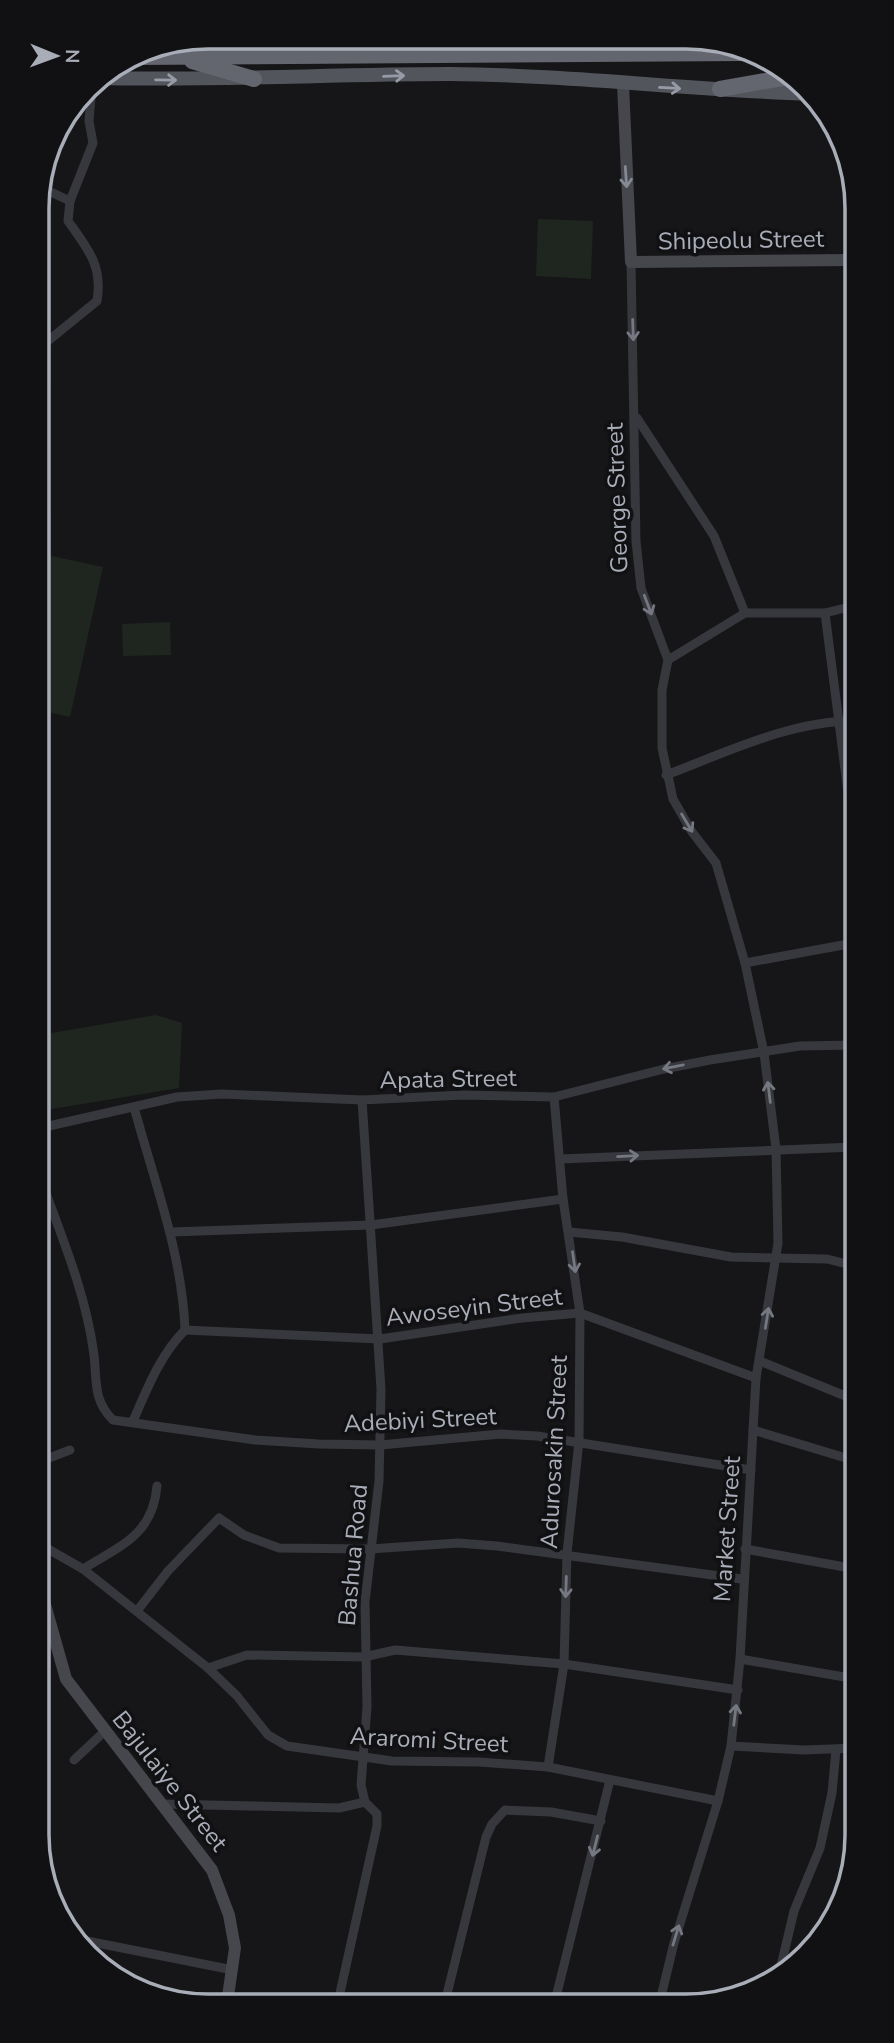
<svg xmlns="http://www.w3.org/2000/svg" width="894" height="2043" viewBox="0 0 894 2043" font-family="'Nunito Sans',sans-serif">
<style>
.green{fill:#1e261f}
.lines{fill:none;stroke-linecap:round;stroke-linejoin:round}
.street{stroke:#37383d;stroke-width:9}
.secondary{stroke:#45474d;stroke-width:12}
.primary{stroke:#53555c;stroke-width:14}
.highway{stroke:#63666e;stroke-width:16}
.oneway{stroke:#979ba6}
.oneway2{stroke:#858993}
.oneway3{stroke:#757881}
.labels{text-anchor:middle;stroke-width:7;stroke-linejoin:round;paint-order:stroke}
.street-label{font-size:24px;fill:#a8adb8;stroke:#111113}
.rim{fill:none;stroke:#a8adb8;stroke-width:3.5}
</style>
<rect width="100%" height="100%" fill="#161618"/>
<!-- green -->
<g class="green">
<polygon points="538,219 593,221 591,279 536,276"/>
<polygon points="38,553 103,567 70,717 39,710"/>
<polygon points="170,622 171,655 123,656 122,624"/>
<polygon points="156,1015 182,1023 179,1088 40,1111 40,1035"/>
</g>
<g class="lines">
<!-- street -->
<g class="street">
<polyline points="40,187 70,201"/>
<polyline points="631,262 636,541 641,588 668,660 662,690 662,748 673,799 692,832 716,863 745,963 764,1053 776,1149 778,1243 756,1378 740,1659 731,1746 718,1801 674,1943 660,2001"/>
<path d="M38,349L97,301C103,266 88,249 68,221L70,201L93,143L89,121L91,97L88,89"/>
<polyline points="637,418 714,536 745,613"/>
<polyline points="849,448 852,458"/>
<polyline points="825,613 854,840"/>
<polyline points="668,660 745,613 825,613 853,606"/>
<path d="M666,775C725,753 790,721 853,721"/>
<polyline points="745,963 854,943"/>
<polyline points="40,1128 177,1097 222,1094 362,1100 463,1095 554,1097 664,1069 710,1060 800,1046 854,1045"/>
<polyline points="560,1159 855,1147"/>
<path d="M40,1177C61,1235 86,1293 94,1355C97,1382 93,1400 113,1420L255,1440L319,1444L380,1445L501,1434L537,1436L751,1470"/>
<polyline points="172,1232 371,1225 563,1199"/>
<polyline points="569,1232 622,1237 731,1257 827,1259 855,1266"/>
<polyline points="185,1330 380,1339 522,1318 580,1313 756,1378"/>
<polyline points="760,1361 855,1400"/>
<path d="M133,1421C147,1389 160,1355 185,1330C182,1253 154,1181 134,1107"/>
<polyline points="753,1430 856,1461"/>
<polyline points="41,1461 70,1450"/>
<polyline points="41,1545 83,1569 208,1668 237,1696 268,1735 287,1746 392,1761 479,1762 548,1767 718,1801"/>
<polyline points="745,1549 856,1569"/>
<path d="M83,1569C120,1546 153,1535 157,1486"/>
<polyline points="137,1611 168,1571 219,1518 244,1535 279,1548 370,1549 458,1543 497,1546 742,1579"/>
<polyline points="740,1659 856,1679"/>
<polyline points="208,1668 247,1655 364,1657 395,1650 564,1664 738,1690"/>
<polyline points="731,1746 804,1750 857,1748"/>
<polyline points="74,1760 105,1731"/>
<polyline points="548,1767 564,1664 567,1553 579,1441 580,1313 563,1199 554,1097"/>
<polyline points="162,1804 339,1808 365,1802"/>
<polyline points="77,1939 233,1970"/>
<polyline points="780,1970 794,1911 820,1848 832,1793 836,1750"/>
<polyline points="555,2001 610,1780"/>
<polyline points="338,2002 377,1826 377,1814 365,1802 361,1785 367,1707 365,1602 379,1481 381,1389 362,1100"/>
<polyline points="445,2002 486,1837 492,1824 505,1810 551,1812 601,1821"/>
</g>
<!-- secondary -->
<g class="secondary">
<polyline points="623,84 631,262 852,260"/>
<polyline points="42,1594 66,1679 212,1870 229,1915 235,1948 227,2003"/>
</g>
<!-- primary -->
<path class="primary" d="M98,78C216,81 332,74 450,74C570,75 690,90 811,94"/>
<!-- highway -->
<g class="highway">
<polyline points="132,57 744,53"/>
<polyline points="192,61 254,79"/>
<polyline points="720,89 788,77"/>
</g>
</g>
<!-- one-way arrows -->
<defs><path id="oneway-shaft" d="M-6 0H5M1.5-3L5.5 0L1.5 3" fill="none" stroke-width="1.6" stroke-linecap="round" stroke-linejoin="round" transform="scale(1.75)"/></defs>
<g class="oneway">
<use href="#oneway-shaft" transform="translate(394 76) rotate(-2)"/>
<use href="#oneway-shaft" transform="translate(166 80) rotate(1)"/>
<use href="#oneway-shaft" transform="translate(670 88) rotate(3)"/>
</g>
<use class="oneway2" href="#oneway-shaft" transform="translate(626 177) rotate(86)"/>
<g class="oneway3">
<use href="#oneway-shaft" transform="translate(633 330) rotate(88)"/>
<use href="#oneway-shaft" transform="translate(648 605) rotate(69)"/>
<use href="#oneway-shaft" transform="translate(687 823) rotate(59)"/>
<use href="#oneway-shaft" transform="translate(673 1067) rotate(169)"/>
<use href="#oneway-shaft" transform="translate(769 1092) rotate(-97)"/>
<use href="#oneway-shaft" transform="translate(628 1156) rotate(-3)"/>
<use href="#oneway-shaft" transform="translate(574 1262) rotate(82)"/>
<use href="#oneway-shaft" transform="translate(767 1318) rotate(-81)"/>
<use href="#oneway-shaft" transform="translate(566 1587) rotate(92)"/>
<use href="#oneway-shaft" transform="translate(735 1715) rotate(-83)"/>
<use href="#oneway-shaft" transform="translate(595 1846) rotate(104)"/>
<use href="#oneway-shaft" transform="translate(676 1935) rotate(-73)"/>
</g>
<g class="labels">
<!-- street labels -->
<g class="street-label">
<text transform="translate(741 240) rotate(-1)" y="8">Shipeolu Street</text>
<text transform="translate(617 498) rotate(-92)" y="8">George Street</text>
<text transform="translate(448 1079) rotate(-1)" y="8">Apata Street</text>
<text transform="translate(474 1307) rotate(-7)" y="8">Awoseyin Street</text>
<text transform="translate(420 1420) rotate(-3)" y="8">Adebiyi Street</text>
<text transform="translate(554 1452) rotate(-87)" y="8">Adurosakin Street</text>
<text transform="translate(727 1529) rotate(-86)" y="8">Market Street</text>
<text transform="translate(353 1555) rotate(-85)" y="8">Bashua Road</text>
<text transform="translate(429 1740) rotate(3)" y="8">Araromi Street</text>
<text transform="translate(170 1781) rotate(52)" y="8">Bajulaiye Street</text>
</g>
</g>
<!-- crop -->
<path d="M0 0H894V2043H0ZM208 49H686A159 159 0 0 1 845 208V1835A159 159 0 0 1 686 1994H208A159 159 0 0 1 49 1835V208A159 159 0 0 1 208 49Z" fill="#111113" fill-rule="evenodd"/>
<path class="rim" d="M208 49H686A159 159 0 0 1 845 208V1835A159 159 0 0 1 686 1994H208A159 159 0 0 1 49 1835V208A159 159 0 0 1 208 49Z"/>
<!-- north arrow -->
<g transform="translate(56 56) rotate(91)" stroke="#111113" stroke-width="5" paint-order="stroke">
<path d="M0-5L12 26L0 18L-12 26Z" fill="#a8adb8"/>
<text y="-10" font-size="19" font-weight="bold" text-anchor="middle" fill="#a8adb8">N</text>
</g>
</svg>
